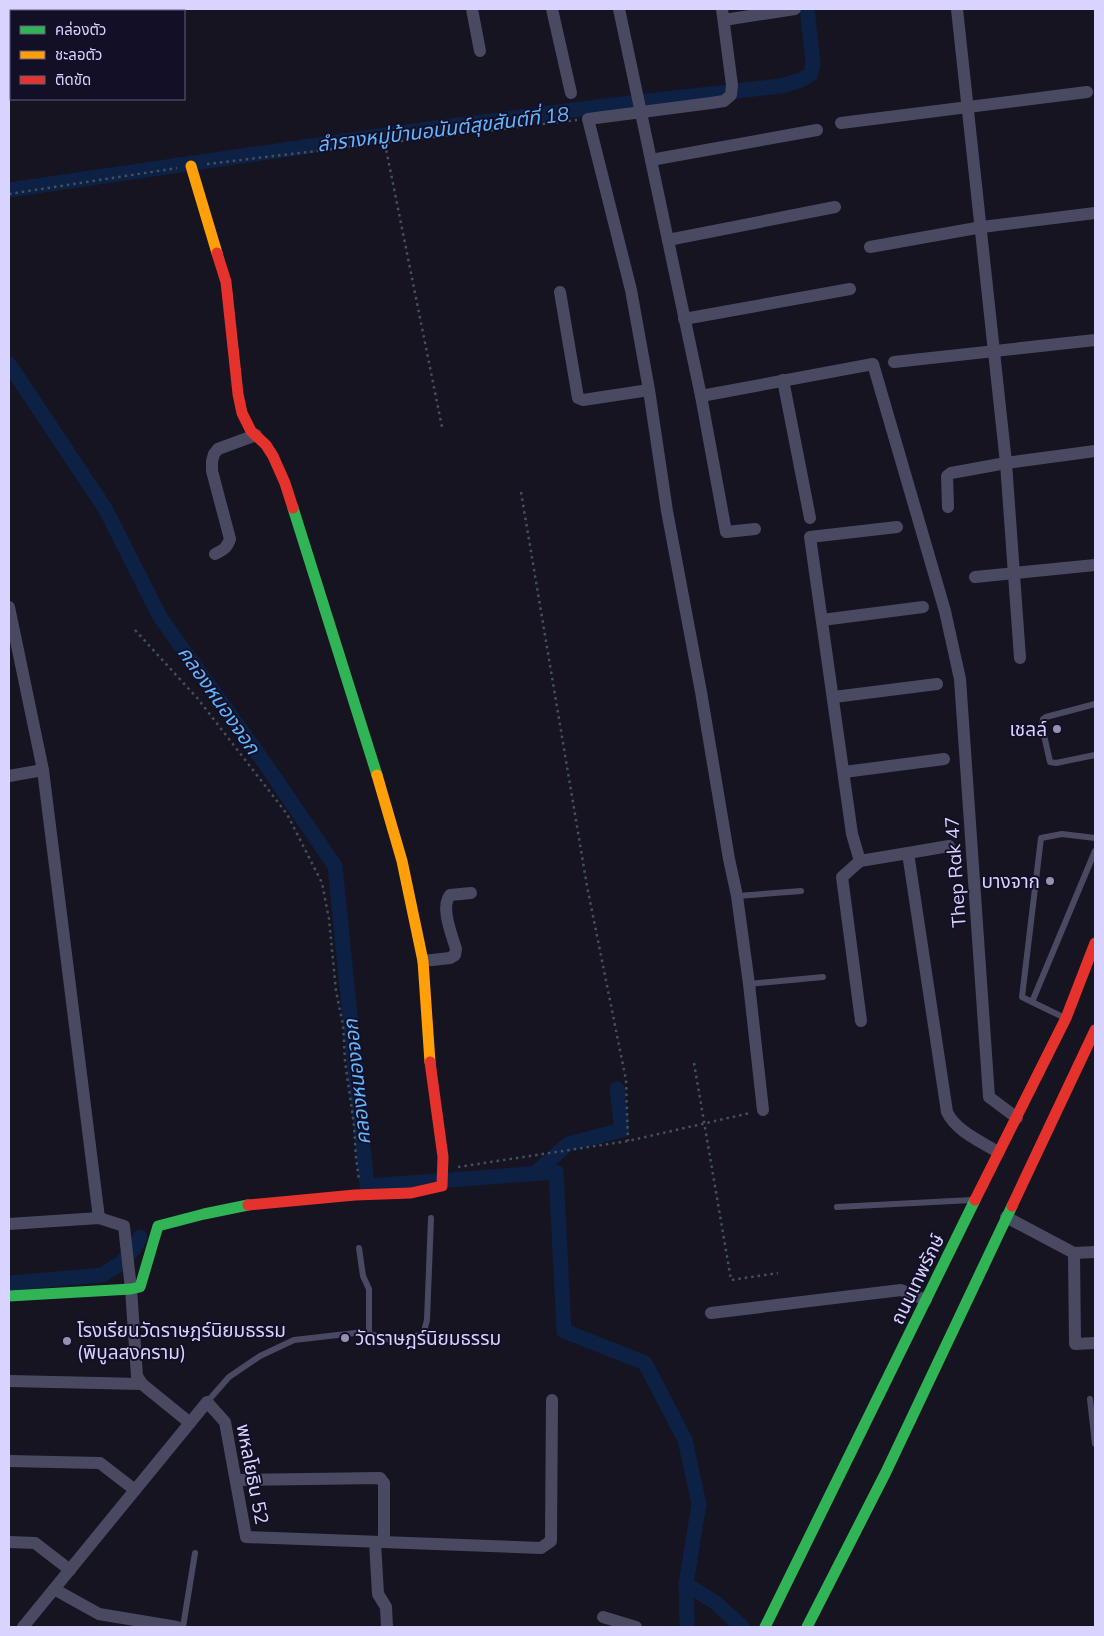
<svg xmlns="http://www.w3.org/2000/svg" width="1104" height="1636" viewBox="0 0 1104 1636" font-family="Mulish,'Noto Sans Thai',sans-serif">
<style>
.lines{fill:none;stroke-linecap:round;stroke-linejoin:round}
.canal{stroke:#0d2144;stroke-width:15}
.path{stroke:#44505f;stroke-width:2.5;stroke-dasharray:2.5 4;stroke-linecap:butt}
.lane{stroke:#4a4962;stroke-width:6}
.street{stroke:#4a4962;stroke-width:12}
.fast{stroke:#30b455;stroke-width:11}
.slow{stroke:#ff9f0a;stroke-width:11}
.jam{stroke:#e5322d;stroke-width:11}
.poi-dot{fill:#9591b1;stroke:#130f26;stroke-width:2}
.labels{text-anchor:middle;stroke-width:4;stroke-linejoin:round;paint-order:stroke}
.poi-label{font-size:19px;fill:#d9d4ff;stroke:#130f26;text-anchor:end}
.street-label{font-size:19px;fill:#d9d4ff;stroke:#130f26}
.water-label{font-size:20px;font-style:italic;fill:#62b6ff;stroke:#130f26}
</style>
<rect width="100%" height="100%" fill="#161421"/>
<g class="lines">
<!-- canal -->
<g class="canal">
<polyline points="9,190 406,132 604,106 781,86 801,80 811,74 813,62 807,9"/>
<polyline points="9,364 106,510 160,617 266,765 335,866 367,1186 556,1172 564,1331 645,1363 685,1440 699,1504 686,1584 687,1627"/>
<polyline points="534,1174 568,1144 622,1130 617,1089"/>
<polyline points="9,1283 102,1275 120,1264 134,1249 140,1237"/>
<polyline points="686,1584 716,1603 742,1627"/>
</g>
<!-- path -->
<g class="path">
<polyline points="385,144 442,427"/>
<polyline points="207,164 577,120"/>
<polyline points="9,194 177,168"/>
<polyline points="521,492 587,886 626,1080 628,1141"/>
<polyline points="135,630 198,699 287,814 322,883 329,919 336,991 343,1025 345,1061 354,1125 356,1158 359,1180"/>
<polyline points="694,1063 731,1280 778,1273"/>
<polyline points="458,1167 628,1141 750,1113"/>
</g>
<!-- lane -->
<g class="lane">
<polyline points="1095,704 1046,717 1043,719 1042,726 1050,762 1056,763 1095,755"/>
<polyline points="737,896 801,891"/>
<polyline points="749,984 823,977"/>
<polyline points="1032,1002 1022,997 1041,838 1062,834 1095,838"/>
<polyline points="1065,1018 1032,1002 1095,851"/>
<polyline points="837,1207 972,1200"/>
<polyline points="359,1248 363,1276 369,1289 369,1332"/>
<polyline points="1090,1399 1095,1444"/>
<polyline points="207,1402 229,1377 260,1356 294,1340 364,1332 387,1339 423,1335 427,1320 431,1218"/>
<polyline points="183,1627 195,1553"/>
</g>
<!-- street -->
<g class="street">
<polyline points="472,9 480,51"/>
<polyline points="552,9 571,93"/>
<polyline points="619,9 701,396 873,364 945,611 960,679 989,1097 1017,1118"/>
<polyline points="722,9 732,85 731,95 724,101 711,103 588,119 631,290 649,390 667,511 701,692 729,859 737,896 749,984 763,1110"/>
<polyline points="957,9 1006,463 1020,658"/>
<polyline points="724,20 795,9"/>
<polyline points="841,123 1087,92"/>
<polyline points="651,160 817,130"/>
<polyline points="668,240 835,207"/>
<polyline points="870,247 982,227 1095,213"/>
<polyline points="560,292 578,398 583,400 649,390"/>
<polyline points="684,319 850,289"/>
<polyline points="894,362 1095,340"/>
<polyline points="783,380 810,518"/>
<polyline points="701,396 726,532 755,529"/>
<polyline points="948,507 947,476 951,473 1006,463 1095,451"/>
<path d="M897,527L810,537L852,834L860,861L908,853L947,1112C956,1131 980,1141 998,1152"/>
<path d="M215,554C223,550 227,548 230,539L212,471V461L214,454L218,449L256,435"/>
<polyline points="975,577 1095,565"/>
<polyline points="9,607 43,770 99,1218"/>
<polyline points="822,620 923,607"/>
<polyline points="834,697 937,684"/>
<polyline points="844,772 944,759"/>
<polyline points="9,776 43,770"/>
<polyline points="908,853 949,846"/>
<polyline points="860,861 842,877 861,1021"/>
<path d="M423,961L450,958L455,955L456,949C452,935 440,907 450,895L471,893"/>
<polyline points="1006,1217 1074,1253 1095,1252"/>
<polyline points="9,1224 99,1218 124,1226 131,1289 137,1376 142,1384 190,1423"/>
<polyline points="1074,1253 1075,1344 1095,1343"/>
<polyline points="711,1313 901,1290 926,1300"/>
<polyline points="9,1381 142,1384"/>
<polyline points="9,1461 100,1463 135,1490"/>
<polyline points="236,1480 380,1478 384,1483 384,1542"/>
<polyline points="9,1542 35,1543 70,1570"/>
<polyline points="375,1542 378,1594 386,1607 387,1627"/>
<polyline points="54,1589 99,1614 177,1627"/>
<polyline points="603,1617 636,1627"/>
<polyline points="23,1627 207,1402 225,1422 246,1537 541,1548 551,1541 552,1400"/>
</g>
<!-- fast -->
<g class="fast">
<polyline points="293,508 377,775"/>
<polyline points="9,1296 131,1289 140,1287 158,1226 204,1214 248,1205"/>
<polyline points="765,1627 975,1200"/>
<polyline points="807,1627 886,1472 1012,1206"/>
</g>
<!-- slow -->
<g class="slow">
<polyline points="191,166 217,253"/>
<polyline points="377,775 402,861 423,961 430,1062"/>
</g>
<!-- jam -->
<g class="jam">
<polyline points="217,253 226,282 238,394 242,413 251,431 266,445 273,456 285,483 293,508"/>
<polyline points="975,1200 1066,1018 1095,943"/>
<polyline points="248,1205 355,1195 411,1193 442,1186 443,1157 430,1062"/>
<polyline points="1012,1206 1095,1030"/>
</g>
</g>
<!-- markers -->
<g class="poi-dot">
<circle cx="1057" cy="729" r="5"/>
<circle cx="1050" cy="881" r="5"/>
<circle cx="345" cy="1338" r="5"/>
<circle cx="67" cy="1341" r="5"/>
</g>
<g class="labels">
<!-- poi labels -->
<g class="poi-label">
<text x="1047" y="736">เชลล์</text>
<text x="1040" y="888">บางจาก</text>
<text x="77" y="1337" text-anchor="start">โรงเรียนวัดราษฎร์นิยมธรรม<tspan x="77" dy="22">(พิบูลสงคราม)</tspan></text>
<text x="355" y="1345" text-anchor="start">วัดราษฎร์นิยมธรรม</text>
</g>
<!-- street labels -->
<g class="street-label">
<text transform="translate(955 872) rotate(-94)" y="7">Thep Rak 47</text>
<text transform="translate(917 1279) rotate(-64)" y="7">ถนนเทพรักษ์</text>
<text transform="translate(253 1474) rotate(79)" y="7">พหลโยธิน 52</text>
</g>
<!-- water labels -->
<g class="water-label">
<text transform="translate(443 129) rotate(-7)" y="7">ลำรางหมู่บ้านอนันต์สุขสันต์ที่ 18</text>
<text transform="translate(219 700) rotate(55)" y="7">คลองหนองจอก</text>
<text transform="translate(357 1082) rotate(-96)" y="7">คลองหนองจอก</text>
</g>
</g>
<!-- border -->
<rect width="1104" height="1636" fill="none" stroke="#d9d4ff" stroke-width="20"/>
<!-- legend -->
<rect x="10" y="10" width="175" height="90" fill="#130f26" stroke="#625e7d"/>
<rect x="20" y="26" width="25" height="8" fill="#30b455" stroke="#625e7d"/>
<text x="55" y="35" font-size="15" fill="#d9d4ff">คล่องตัว</text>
<rect x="20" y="51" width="25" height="8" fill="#ff9f0a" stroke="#625e7d"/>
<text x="55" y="60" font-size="15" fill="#d9d4ff">ชะลอตัว</text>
<rect x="20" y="76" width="25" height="8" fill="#e5322d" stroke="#625e7d"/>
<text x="55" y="85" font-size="15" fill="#d9d4ff">ติดขัด</text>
</svg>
